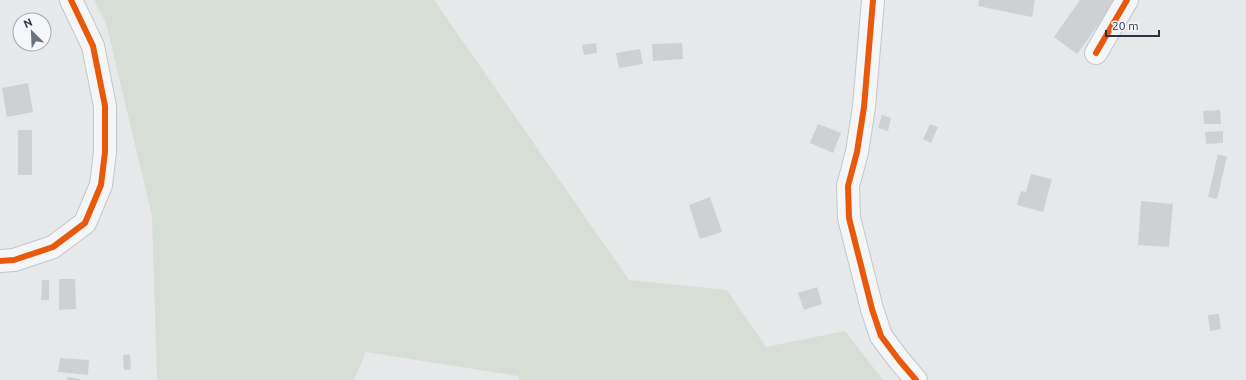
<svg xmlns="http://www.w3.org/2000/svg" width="1246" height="380" viewBox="0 0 1246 380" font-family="Ubuntu,sans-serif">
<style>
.green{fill:#d6ded6}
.building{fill:#ced0d3}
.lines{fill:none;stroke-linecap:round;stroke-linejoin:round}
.minor-casing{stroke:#c4c6c8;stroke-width:24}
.minor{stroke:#f5f6f7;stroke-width:22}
.cycleway-casing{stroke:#f4f6f9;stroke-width:8}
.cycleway{stroke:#e8590c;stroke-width:6}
</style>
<rect width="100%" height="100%" fill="#e6e8ea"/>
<!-- green -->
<polygon class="green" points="94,0 434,0 629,280 727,290 766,347 845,331 883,380 519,380 518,376 366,352 354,380 157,380 152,216 106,23"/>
<!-- building -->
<g class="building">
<polygon points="979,0 1035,0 1032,17 978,6"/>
<polygon points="1080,0 1116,0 1077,54 1054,37"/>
<polygon points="596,43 597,53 584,55 582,45"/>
<polygon points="682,43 683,59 653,61 652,44"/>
<polygon points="640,49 643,64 619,68 616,53"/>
<polygon points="28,83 33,112 7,117 2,88"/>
<polygon points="1220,110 1221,124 1204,124 1203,111"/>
<polygon points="882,115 891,118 888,131 878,128"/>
<polygon points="818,124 841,133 833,153 810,143"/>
<polygon points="930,124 938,127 931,143 923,139"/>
<rect x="18" y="130" width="14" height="45"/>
<polygon points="1223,131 1223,143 1206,144 1205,132"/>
<polygon points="1218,154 1227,157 1217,199 1208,197"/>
<polygon points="1031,174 1052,179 1043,212 1017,205 1021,191 1026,192"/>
<polygon points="710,197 722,232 700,239 689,205"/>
<polygon points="1141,201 1173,204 1169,247 1138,245"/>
<polygon points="59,279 75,279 76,309 59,310"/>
<polygon points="42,280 49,280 49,300 41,300"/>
<polygon points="817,287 822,304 804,310 798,293"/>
<polygon points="1219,314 1221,329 1210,331 1208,315"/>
<polygon points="130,354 131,369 124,370 123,355"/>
<polygon points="60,358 89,360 88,375 58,372"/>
<polygon points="68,377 80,379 80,380 67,380"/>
</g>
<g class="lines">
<defs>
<g id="minor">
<polyline points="873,0 864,107 857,152 848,186 849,218 872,309 881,336 899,360 916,380"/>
<polyline points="1096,53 1127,0"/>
<polyline points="0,261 14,260 53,247 85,223 101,185 105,152 105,106 93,46 71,0"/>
</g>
</defs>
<!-- minor casing -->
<use href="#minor" class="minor-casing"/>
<!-- minor -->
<use href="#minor" class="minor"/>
<defs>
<g id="cycleway">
<polyline points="873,0 864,107 857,152 848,186 849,218 872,309 881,336 899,360 916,380"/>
<polyline points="1096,53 1127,0"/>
<polyline points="0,261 14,260 53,247 85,223 101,185 105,152 105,106 93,46 71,0"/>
</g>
</defs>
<!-- cycleway casing -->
<use href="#cycleway" class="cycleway-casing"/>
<!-- cycleway -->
<use href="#cycleway" class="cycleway"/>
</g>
<!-- north arrow -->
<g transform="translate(32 32) rotate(336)"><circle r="19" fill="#f4f6f9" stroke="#a4a8b1"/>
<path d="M0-3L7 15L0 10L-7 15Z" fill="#6c737f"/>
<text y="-6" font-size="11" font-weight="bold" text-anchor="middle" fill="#2b3445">N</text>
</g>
<!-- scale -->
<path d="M1106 30v6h53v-6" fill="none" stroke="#2b3445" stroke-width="2"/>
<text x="1112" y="30" font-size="12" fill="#2b3445" stroke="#f4f6f9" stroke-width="3" paint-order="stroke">20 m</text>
</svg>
